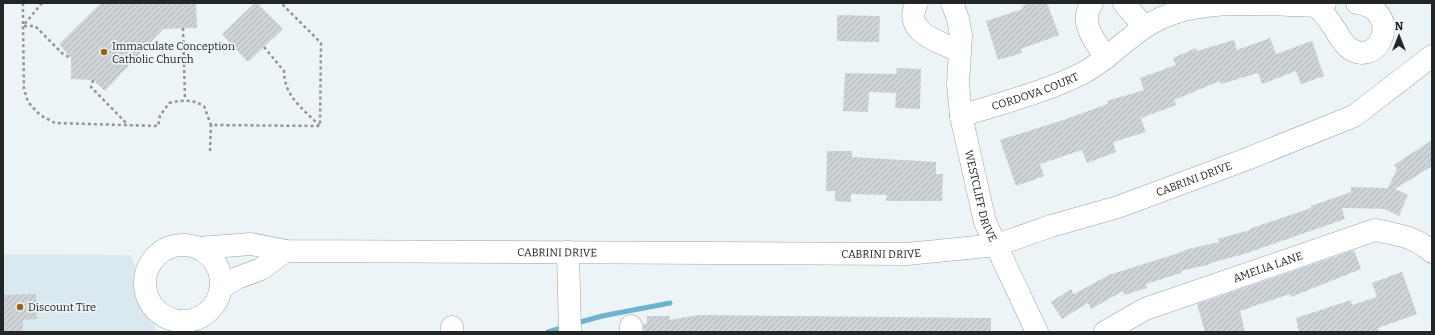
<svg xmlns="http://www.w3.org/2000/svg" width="1435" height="335" viewBox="0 0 1435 335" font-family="Bitter,serif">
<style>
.built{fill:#d9e9ef}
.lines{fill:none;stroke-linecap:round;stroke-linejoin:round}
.stream{stroke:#6eb3cc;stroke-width:5}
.building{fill:url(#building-hatch)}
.minor-casing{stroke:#9ba2a5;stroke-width:23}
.path{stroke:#909597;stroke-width:2.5;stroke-dasharray:3 3;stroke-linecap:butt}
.minor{stroke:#fff;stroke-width:22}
.poi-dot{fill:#966416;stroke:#edf4f7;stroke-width:1.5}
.labels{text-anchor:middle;stroke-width:3.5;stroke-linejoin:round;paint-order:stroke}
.poi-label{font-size:11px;fill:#232627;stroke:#edf4f7;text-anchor:start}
.street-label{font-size:11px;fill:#232627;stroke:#edf4f7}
</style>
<defs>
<pattern id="building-hatch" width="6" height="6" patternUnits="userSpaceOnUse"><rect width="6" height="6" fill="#cdd4d7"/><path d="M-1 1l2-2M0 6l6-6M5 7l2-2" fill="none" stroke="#b0b6b9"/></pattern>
</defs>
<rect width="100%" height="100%" fill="#edf4f7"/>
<!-- built -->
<polygon class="built" points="3,254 131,255 155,323 155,332 3,332"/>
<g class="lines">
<!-- stream -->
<g class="stream">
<polyline points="577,323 602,316 670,303"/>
<polyline points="548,332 561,328"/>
</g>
</g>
<!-- building -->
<g class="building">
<polygon points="101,3 196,3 197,28 163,29 105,91 93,80 71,79 71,58 59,44"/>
<polygon points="255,3 257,3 283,29 248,62 222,34"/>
<polygon points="1030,3 1047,3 1059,35 1021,49 1022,53 998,60 986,21 1023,9 1022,6"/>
<polygon points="837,15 880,16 879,42 837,41"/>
<polygon points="1270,38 1276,54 1312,41 1324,76 1301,84 1296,71 1262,84 1258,73 1221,84 1220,81 1174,100 1176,105 1141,118 1146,132 1113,142 1116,152 1087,163 1082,150 1040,164 1044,176 1016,186 1000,140 1063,120 1108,104 1107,101 1144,90 1140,78 1176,65 1173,58 1196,48 1197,51 1234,40 1237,50"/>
<polygon points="897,68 921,69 920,109 895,108 896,93 869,92 868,112 843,111 845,73 896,74"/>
<polygon points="1432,140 1432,166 1395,189 1408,195 1399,216 1385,209 1342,208 1345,219 1244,254 1211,263 1211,264 1181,271 1181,273 1146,284 1147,288 1124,295 1123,291 1091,309 1088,303 1062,319 1051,302 1071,289 1074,294 1109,275 1185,251 1184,250 1219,242 1218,239 1250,230 1249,229 1311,208 1311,206 1351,192 1351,187 1388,188 1397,169 1394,165"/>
<polygon points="827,151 852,151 852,157 936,162 936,174 943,174 942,201 886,201 887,195 851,194 851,202 835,201 835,191 826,191"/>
<polygon points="1354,250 1361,269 1291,297 1290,294 1240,311 1245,332 1205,332 1197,304"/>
<polygon points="1402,272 1417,314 1378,328 1379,332 1299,332 1296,318 1351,300 1352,305 1377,297 1372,283"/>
<polygon points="36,294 37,319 23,320 23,332 3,332 3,295"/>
<polygon points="698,315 991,318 991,332 644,332 643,324 647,323 647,316 670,316 670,320"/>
</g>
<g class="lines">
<defs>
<g id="minor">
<path d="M917,3C901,32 940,42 959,51"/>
<path id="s1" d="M952,3L958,19L961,35L958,84L961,116L985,222L1037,332"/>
<path d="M1092,3C1078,22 1095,41 1106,58"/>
<polyline points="1124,3 1144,27"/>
<path d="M1317,6C1322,12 1328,18 1332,25C1338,33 1342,44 1350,49C1381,68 1403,10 1357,3"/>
<path id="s2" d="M961,116C1001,103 1043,93 1081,74C1105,62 1123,41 1145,27C1157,19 1170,14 1184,10C1224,0 1275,5 1317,6L1325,3"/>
<circle cx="183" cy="283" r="38"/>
<path id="s3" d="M199,248L251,244L286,251L907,254L997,245L1051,226L1118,207L1247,159L1354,116L1432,56"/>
<polyline points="568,252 570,332"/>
<polyline points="222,287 237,278 261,269 286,251"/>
<polyline points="452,327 452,332"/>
<polyline points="631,332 631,326"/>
<path id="s4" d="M1105,332L1145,309L1375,230C1396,234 1416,237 1432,252"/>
</g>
</defs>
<!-- minor casing -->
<use href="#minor" class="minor-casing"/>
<!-- path -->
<g class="path">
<polyline points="23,3 23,26 35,26 63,54 71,58"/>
<path d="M42,3L23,26L24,89L28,102L40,115L55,123L158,126L160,116L169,103C183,100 191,99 204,106L211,125L320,126L321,43L281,3"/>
<polyline points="183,28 185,99"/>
<path d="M264,47L284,71C284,96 303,109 319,125"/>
<polyline points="93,80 91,87 128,125"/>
<polyline points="210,151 211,125"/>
</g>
<!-- minor -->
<use href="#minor" class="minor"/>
</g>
<!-- markers -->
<g class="poi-dot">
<circle cx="104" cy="52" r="4"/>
<circle cx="20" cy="307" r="4"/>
</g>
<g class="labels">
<!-- poi labels -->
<g class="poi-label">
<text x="112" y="50">Immaculate Conception<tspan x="112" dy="13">Catholic Church</tspan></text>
<text x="28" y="311">Discount Tire</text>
</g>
<!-- street labels -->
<g class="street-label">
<text dy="4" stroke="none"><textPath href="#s2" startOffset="78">CORDOVA COURT</textPath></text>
<text dy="4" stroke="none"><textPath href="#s3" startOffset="1007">CABRINI DRIVE</textPath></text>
<text dy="4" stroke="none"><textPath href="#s1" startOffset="197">WESTCLIFF DRIVE</textPath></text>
<text dy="4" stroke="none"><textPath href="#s3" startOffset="359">CABRINI DRIVE</textPath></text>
<text dy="4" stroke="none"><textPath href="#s3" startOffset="683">CABRINI DRIVE</textPath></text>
<text dy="4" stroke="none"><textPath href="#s4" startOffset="176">AMELIA LANE</textPath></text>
</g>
</g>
<!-- border -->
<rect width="1435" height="335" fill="none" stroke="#232627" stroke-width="8"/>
<!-- north arrow -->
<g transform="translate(1399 36)" stroke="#edf4f7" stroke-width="3" paint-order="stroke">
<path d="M0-3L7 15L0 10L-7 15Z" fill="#232627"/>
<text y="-6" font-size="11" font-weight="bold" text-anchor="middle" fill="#232627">N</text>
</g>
</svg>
